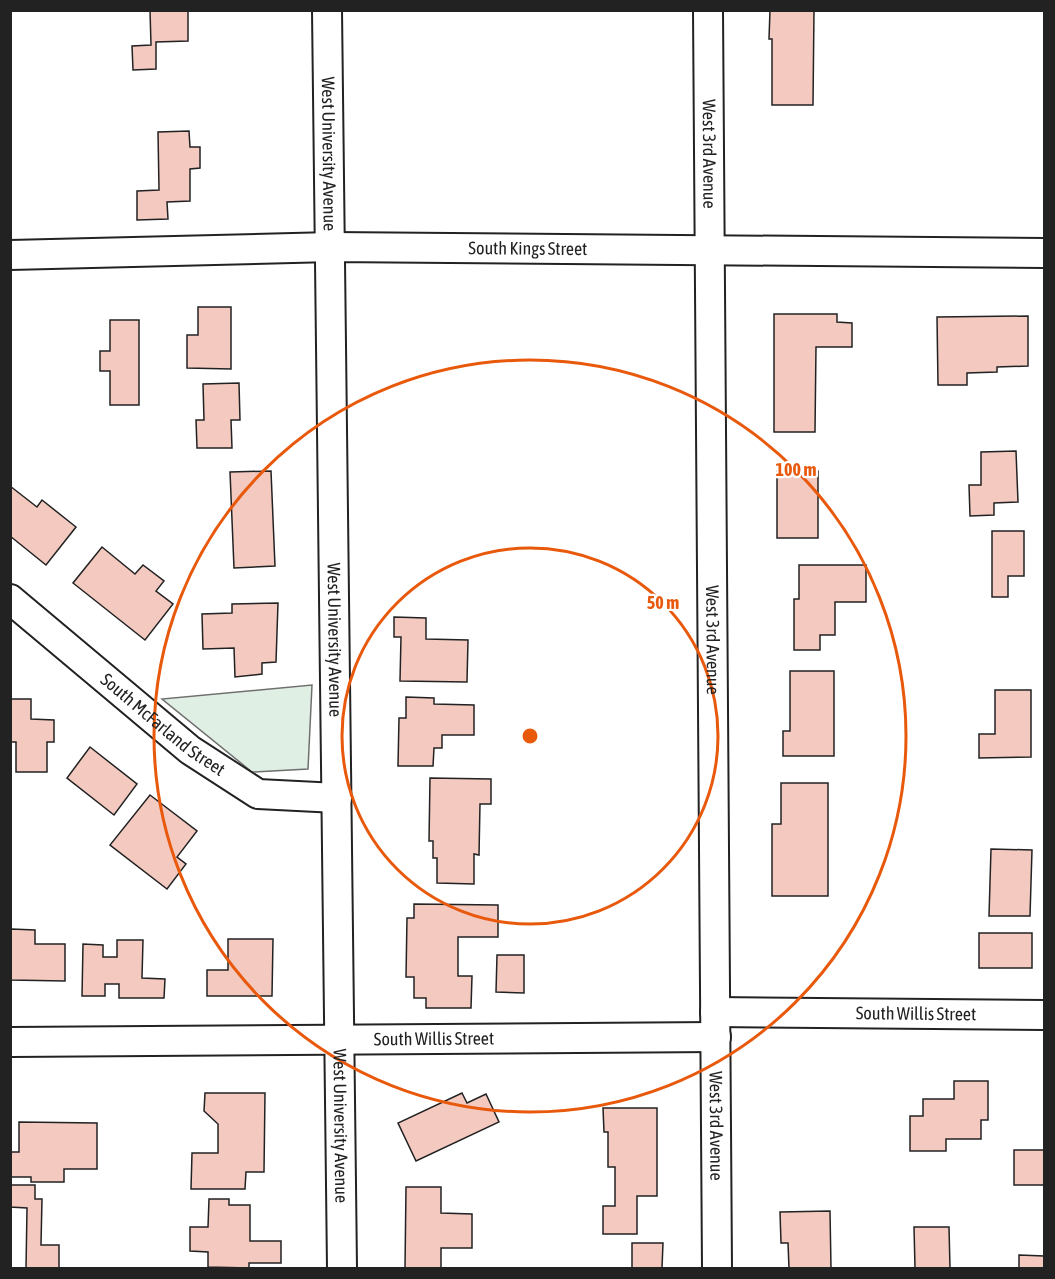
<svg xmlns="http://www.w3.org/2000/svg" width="1055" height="1279" viewBox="0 0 1055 1279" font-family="'Asap Condensed',sans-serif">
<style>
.green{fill:#e0efe3;stroke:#6f6f6f;stroke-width:1.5}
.building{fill:#f3c9c0;stroke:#222;stroke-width:1.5}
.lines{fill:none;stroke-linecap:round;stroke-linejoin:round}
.minor-casing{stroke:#222;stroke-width:32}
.minor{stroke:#fff;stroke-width:28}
.ring{fill:none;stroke:#e8590c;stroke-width:3}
.labels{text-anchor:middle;stroke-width:4.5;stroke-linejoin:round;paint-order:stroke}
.street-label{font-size:18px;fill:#222;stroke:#fff}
.centre{fill:#e8590c;stroke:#fff;stroke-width:3}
.ring-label{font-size:18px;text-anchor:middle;font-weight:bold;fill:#e8590c;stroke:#fff;stroke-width:4.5;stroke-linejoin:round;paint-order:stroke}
</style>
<rect width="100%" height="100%" fill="#fff"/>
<!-- green -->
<polygon class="green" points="312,685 308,769 252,772 162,699"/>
<!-- building -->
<g class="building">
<polygon points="150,10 188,10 188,41 156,42 156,69 133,70 132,46 151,45"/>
<polygon points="770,10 814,10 813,105 772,105 772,39 769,39"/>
<polygon points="189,131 190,147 200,147 200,168 190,169 190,201 167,202 168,219 137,220 137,191 159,190 158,132"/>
<polygon points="198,307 231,307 231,369 187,368 187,335 198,335"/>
<polygon points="774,314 837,314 837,322 852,323 852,347 816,347 815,432 774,432"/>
<polygon points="1028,316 1028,366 997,367 997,372 967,373 967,385 938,385 937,317"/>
<polygon points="110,320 139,320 139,405 110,405 110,371 100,371 100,351 110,351"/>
<polygon points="239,383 240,420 231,420 232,448 197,448 196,420 204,420 203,384"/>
<polygon points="1016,451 1018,502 994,503 994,515 970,516 969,485 981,485 981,452"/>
<polygon points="271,471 275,566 234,568 230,472"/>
<rect x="777" y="471" width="41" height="67"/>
<polygon points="10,486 37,507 42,500 76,527 46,565 10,536"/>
<polygon points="992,531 1024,531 1024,576 1008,576 1008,597 992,597"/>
<polygon points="102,547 135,574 143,565 164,581 156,591 173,604 145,640 73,583"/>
<polygon points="799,565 866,565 866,602 835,602 835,635 820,635 820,650 794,650 794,599 799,599"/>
<polygon points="278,603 276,662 262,663 262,674 235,677 234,648 203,649 202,614 232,613 232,604"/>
<polygon points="394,617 426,618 426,639 468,640 467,682 400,681 401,637 394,637"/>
<polygon points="790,671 834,671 834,756 783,756 783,731 790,731"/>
<polygon points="995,690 1031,690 1031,757 979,758 979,734 995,734"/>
<polygon points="406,697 434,698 434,704 474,705 474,735 442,735 442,748 434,748 433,766 398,766 399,718 406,718"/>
<polygon points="10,699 31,699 31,719 54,720 54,742 47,742 47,772 16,772 16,742 10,742"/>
<polygon points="90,747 137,784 114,815 67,778"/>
<polygon points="430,778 491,779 491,804 480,804 479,855 474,854 474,884 437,883 437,858 433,858 433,841 429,841"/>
<polygon points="781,783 828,783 828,896 772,896 772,824 781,824"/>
<polygon points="150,795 197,831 177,857 186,864 167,889 110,845"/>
<polygon points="991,849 1032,850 1030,916 989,916"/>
<polygon points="414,904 498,905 498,937 458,937 458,976 472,976 471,1008 426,1008 426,998 414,998 414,977 406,977 407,918 414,918"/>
<polygon points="11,929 35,930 35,944 65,944 65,981 10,980"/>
<rect x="979" y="933" width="53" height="35"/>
<polygon points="228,939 273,939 272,996 207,996 207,970 228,970"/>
<polygon points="117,940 143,940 142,978 165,979 164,998 119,998 119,984 105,984 105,996 82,996 83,944 103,945 103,957 117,957"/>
<polygon points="497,955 524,955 524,993 496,992"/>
<polygon points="954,1081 988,1081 988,1120 981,1120 981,1139 946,1139 946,1151 910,1151 910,1116 923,1116 923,1099 954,1099"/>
<polygon points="205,1093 265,1093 264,1172 246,1172 245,1189 191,1189 192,1153 218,1153 218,1124 204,1111"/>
<polygon points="462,1093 467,1103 486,1094 499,1122 416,1161 398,1123"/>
<polygon points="603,1108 657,1108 657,1196 637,1196 637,1234 603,1234 603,1206 615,1206 615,1167 608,1167 608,1132 604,1132"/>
<polygon points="19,1122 97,1123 97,1169 64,1169 64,1182 31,1182 31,1177 10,1177 10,1152 19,1152"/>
<rect x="1014" y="1150" width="30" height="35"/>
<polygon points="10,1185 35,1185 35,1199 42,1199 41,1245 59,1245 59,1268 26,1268 27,1208 10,1207"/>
<polygon points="406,1187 441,1187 441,1213 472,1214 472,1248 441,1248 441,1268 405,1268"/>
<polygon points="209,1199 229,1199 229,1205 250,1205 250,1241 281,1241 281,1263 249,1263 249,1268 208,1267 208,1252 190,1251 190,1227 208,1227"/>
<polygon points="830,1211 831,1268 789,1268 788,1243 781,1243 780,1212"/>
<polygon points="914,1227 949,1227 950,1268 915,1268"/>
<polygon points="632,1243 663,1243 662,1268 632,1268"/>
<polygon points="1019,1255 1044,1256 1044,1268 1019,1268"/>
</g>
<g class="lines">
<defs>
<g id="minor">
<path id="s1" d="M327,10L342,1268"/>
<path id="s2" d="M708,10L717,1268"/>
<path id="s3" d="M10,255L332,247L1044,253"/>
<path id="s4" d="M10,599L190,750L258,794L337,798"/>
<path id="s5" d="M715,1012L1044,1015"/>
<path id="s6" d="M10,1042L716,1037"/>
</g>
</defs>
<!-- minor casing -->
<use href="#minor" class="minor-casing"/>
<!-- minor -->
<use href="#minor" class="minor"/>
</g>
<!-- distance rings -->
<g class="ring">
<circle cx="530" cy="736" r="188"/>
<circle cx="530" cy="736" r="376"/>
</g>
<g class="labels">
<!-- street labels -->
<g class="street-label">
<text dy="6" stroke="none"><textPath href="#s1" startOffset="144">West University Avenue</textPath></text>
<text dy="6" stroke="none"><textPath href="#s2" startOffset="144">West 3rd Avenue</textPath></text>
<text dy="6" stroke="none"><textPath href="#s3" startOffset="518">South Kings Street</textPath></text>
<text dy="6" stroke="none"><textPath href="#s1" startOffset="630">West University Avenue</textPath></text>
<text dy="6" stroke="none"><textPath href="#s2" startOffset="630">West 3rd Avenue</textPath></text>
<text dy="6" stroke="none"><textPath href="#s4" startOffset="198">South McFarland Street</textPath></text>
<text dy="6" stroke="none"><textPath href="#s5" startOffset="201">South Willis Street</textPath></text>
<text dy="6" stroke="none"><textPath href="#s6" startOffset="424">South Willis Street</textPath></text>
<text dy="6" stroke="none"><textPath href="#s1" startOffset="1116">West University Avenue</textPath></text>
<text dy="6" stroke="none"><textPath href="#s2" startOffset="1116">West 3rd Avenue</textPath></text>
</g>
</g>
<circle cx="530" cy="736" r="9" class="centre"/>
<g class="ring-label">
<text x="796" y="476">100 m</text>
<text x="663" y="609">50 m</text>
</g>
<!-- border -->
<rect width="1055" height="1279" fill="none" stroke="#222222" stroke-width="24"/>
</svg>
